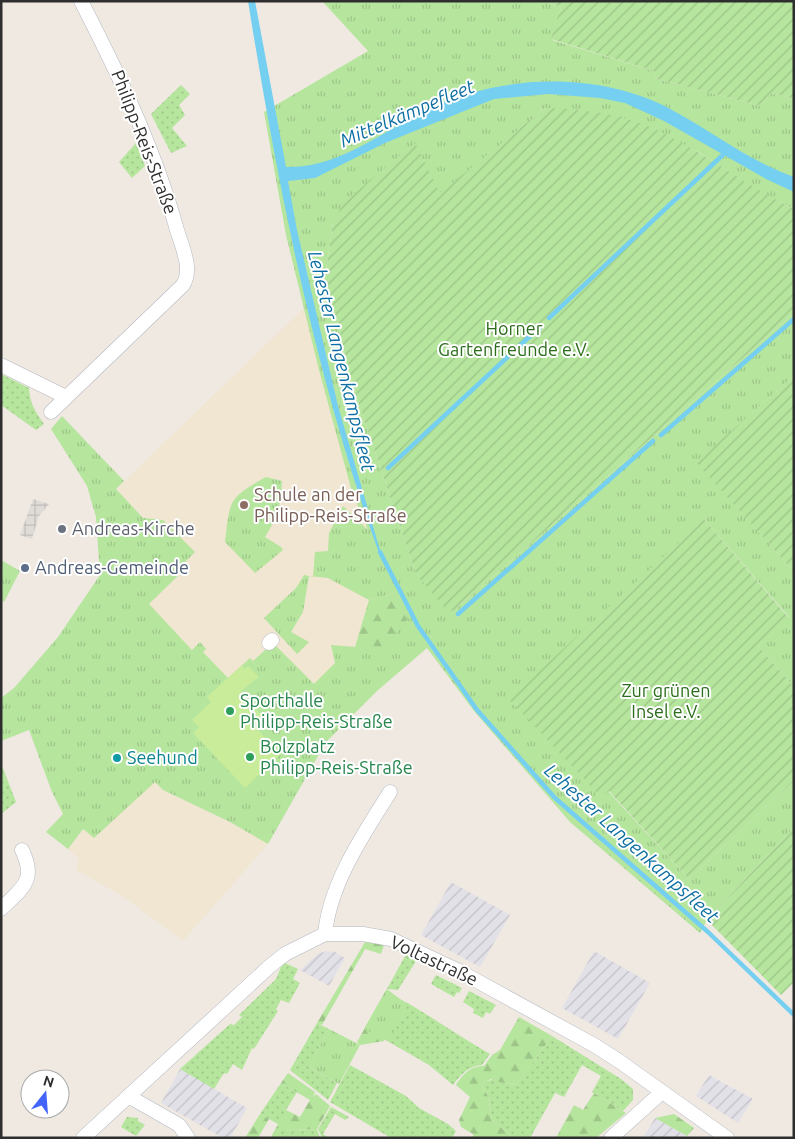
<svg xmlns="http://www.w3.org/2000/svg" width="795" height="1139" viewBox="0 0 795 1139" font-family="Ubuntu,sans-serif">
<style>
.industrial{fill:url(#industrial-furrows)}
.education{fill:#f0e6d1}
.grass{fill:url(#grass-dots)}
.forest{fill:url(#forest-firs)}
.park{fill:url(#park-tufts)}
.garden{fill:url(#garden-furrows)}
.pitch{fill:#c9ec9a}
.plaza{fill:url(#plaza-grid)}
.water{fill:#75cff0}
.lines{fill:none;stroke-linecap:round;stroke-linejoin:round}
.stream{stroke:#75cff0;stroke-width:4.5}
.street-casing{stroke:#b4b7c1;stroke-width:15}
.street{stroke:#fff;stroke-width:14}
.education-dot{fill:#8d6e63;stroke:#fff;stroke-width:2}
.worship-dot{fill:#6b7280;stroke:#fff;stroke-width:2}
.service-dot{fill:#5c6f8a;stroke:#fff;stroke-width:2}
.leisure-dot{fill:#2e9e5b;stroke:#fff;stroke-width:2}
.culture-dot{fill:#0f9aa8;stroke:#fff;stroke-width:2}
.labels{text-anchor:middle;stroke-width:4;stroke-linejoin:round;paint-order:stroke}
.street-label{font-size:18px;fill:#2e2e2e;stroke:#fff}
.park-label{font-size:18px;fill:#2c6e1b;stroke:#fff}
.education-label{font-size:18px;fill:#785e54;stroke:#fff;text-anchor:start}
.worship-label{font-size:18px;fill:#5b616d;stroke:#fff;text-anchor:start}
.service-label{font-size:18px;fill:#4e5e75;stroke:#fff;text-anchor:start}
.leisure-label{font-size:18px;fill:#27864d;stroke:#fff;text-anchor:start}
.culture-label{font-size:18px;fill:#0d838f;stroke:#fff;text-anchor:start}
.water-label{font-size:19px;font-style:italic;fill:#0d6fa3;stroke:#fff}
</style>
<defs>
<pattern id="industrial-furrows" width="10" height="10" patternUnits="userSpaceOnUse" patternTransform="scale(1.25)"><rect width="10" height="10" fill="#e3e1e8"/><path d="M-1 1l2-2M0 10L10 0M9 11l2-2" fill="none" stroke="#c3c1c7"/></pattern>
<pattern id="grass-dots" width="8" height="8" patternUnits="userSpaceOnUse" patternTransform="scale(1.25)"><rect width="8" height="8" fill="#b6e59e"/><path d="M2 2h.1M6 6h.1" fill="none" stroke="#9dc588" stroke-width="1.8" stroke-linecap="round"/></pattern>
<pattern id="forest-firs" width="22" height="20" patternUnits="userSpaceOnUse" patternTransform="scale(1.25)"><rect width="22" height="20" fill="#b6e59e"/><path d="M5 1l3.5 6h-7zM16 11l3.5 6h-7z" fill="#9dc588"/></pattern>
<pattern id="park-tufts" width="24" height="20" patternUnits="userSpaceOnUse" patternTransform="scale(1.25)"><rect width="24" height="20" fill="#b6e59e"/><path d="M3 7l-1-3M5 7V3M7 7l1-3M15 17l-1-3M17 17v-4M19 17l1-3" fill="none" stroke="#9dc588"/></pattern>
<pattern id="garden-furrows" width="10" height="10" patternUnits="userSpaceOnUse" patternTransform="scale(1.25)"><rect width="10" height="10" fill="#b6e59e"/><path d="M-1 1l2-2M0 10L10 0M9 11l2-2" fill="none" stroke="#9dc588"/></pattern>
<pattern id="plaza-grid" width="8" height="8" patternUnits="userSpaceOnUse" patternTransform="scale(1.25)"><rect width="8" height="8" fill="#dfdcd8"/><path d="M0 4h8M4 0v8" fill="none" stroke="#c0bdba"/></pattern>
</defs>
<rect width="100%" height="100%" fill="#efe9e1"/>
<!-- industrial -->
<g class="industrial">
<polygon points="451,882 510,915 480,967 421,935"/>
<polygon points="326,951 335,952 345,958 329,986 300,970 318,954"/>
<polygon points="594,951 650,983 618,1039 562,1008"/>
<polygon points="180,1069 247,1108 230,1138 223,1138 161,1103"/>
<polygon points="709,1075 753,1099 738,1123 696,1096"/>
<polygon points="655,1118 687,1136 687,1138 643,1138"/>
</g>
<!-- education -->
<g class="education">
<polygon points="304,308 319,370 408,620 314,723 250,659 228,678 203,652 200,643 192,650 148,604 187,567 183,564 163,520 143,518 116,489"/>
<polygon points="155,781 163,790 230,822 268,844 183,941 121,895 76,870 79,859 68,849 83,829 94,837"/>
</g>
<!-- grass -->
<g class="grass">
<polygon points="181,85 190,94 179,105 185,115 172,128 187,146 171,153 151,114"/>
<polygon points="136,143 145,166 132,178 119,162"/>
<path d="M1,374L29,388C30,404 35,411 44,424L36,430L1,405Z"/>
<polygon points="1,763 16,802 1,814"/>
<polygon points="410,947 421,953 398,990 387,989"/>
<polygon points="283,962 298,969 293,979 300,983 289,1003 281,1000 276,1009 278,1011 254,1049 252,1048 242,1070 233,1064 227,1074 224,1073 214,1089 180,1069 230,1024 234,1025 242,1017 239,1015 276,979"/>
<polygon points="436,975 462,988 459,993 457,992 454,997 431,984"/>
<polygon points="469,991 496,1005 490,1014 486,1012 483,1018 473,1013 474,1009 463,1002"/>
<path d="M406,1002C435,1019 460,1037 490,1054L482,1065C469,1066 461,1074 453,1085L429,1065L389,1042L385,1039L404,1013Z"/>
<polygon points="317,1023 329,1029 309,1067 337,1083 328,1100 290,1070"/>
<polygon points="552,1036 621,1079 633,1089 633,1100 623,1111 592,1092 601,1076 582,1065 564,1097 555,1093 530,1138 514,1138 492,1120 488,1096 482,1087 485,1081 492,1080 492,1077 500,1082 516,1085"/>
<polygon points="350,1065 406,1096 419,1108 448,1124 456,1131 452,1138 391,1138 330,1102"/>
<polygon points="281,1083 297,1092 286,1110 286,1130 317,1129 320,1138 271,1137 278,1124 260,1114"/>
<polygon points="331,1107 349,1117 345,1120 335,1114 323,1134 329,1138 322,1138 318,1129"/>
<polygon points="127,1117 138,1118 138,1121 145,1125 136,1136 121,1127"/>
</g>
<!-- forest -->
<g class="forest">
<polygon points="395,593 420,635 376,657 355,647 369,600"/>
<polygon points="365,942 384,945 381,954 365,949 322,1025 317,1023"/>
<polygon points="387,989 405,1003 404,1013 387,1030 384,1041 360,1045 357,1042"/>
<path d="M519,1017L552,1036L516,1085L499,1082L492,1077V1079L485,1081L482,1087L488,1096L492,1120L514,1138H473V1134L461,1127L459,1120L470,1097L456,1085C462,1075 471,1065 484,1066L492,1055L500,1050Z"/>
<polygon points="288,1073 315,1092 313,1097 316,1094 330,1106 317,1129 286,1130 278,1124 286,1110 300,1117 310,1100 281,1083"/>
<polygon points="594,1093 626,1113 596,1138 556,1138 574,1105 583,1110"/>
<polygon points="260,1114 269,1119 258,1138 245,1138"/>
<polygon points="674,1114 694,1128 687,1136 655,1118"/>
</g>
<!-- park -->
<g class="park">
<polygon points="322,1 544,1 561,7 552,40 654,71 657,79 761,106 771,93 794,99 794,209 762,193 700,153 642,124 545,108 440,194 415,144 333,223 324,284 337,321 346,365 416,574 456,609 794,313 794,376 697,462 794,572 794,687 758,646 789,617 704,519 601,797 608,791 689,879 794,781 794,827 707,920 700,933 570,822 474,711 427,648 377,691 326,742 268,844 230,822 163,790 155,782 94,838 83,829 68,849 46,832 63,814 52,792 29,730 1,741 1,698 14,688 58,637 100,575 96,517 87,486 51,429 62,416 124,481 116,489 143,518 163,520 195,552 183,564 187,567 149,604 192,650 200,642 206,649 203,652 228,678 250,658 253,661 273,643 314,684 335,663 331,645 355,647 376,656 407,620 395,593 369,600 328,578 309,576 303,612 291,632 309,642 297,654 264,618 296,588 304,575 313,577 315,552 328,551 329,533 343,506 368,530 352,492 319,370 286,235 264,112 368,51"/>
<path d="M266,477L282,481C281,506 278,516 265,537L281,547L283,550L255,573L225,542C230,500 228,498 266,477Z"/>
<polygon points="1,560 20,571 4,602 1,600"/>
<polygon points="386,990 408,1004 389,1042 364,1029"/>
<polygon points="329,1029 360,1045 339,1084 309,1067"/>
</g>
<!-- garden -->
<g class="garden">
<polygon points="544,1 794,1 794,99 771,93 761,106 657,79 654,71 551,39 561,7"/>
<path d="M545,108C574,108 616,114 643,124C697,146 742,184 794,209V313L456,609L448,612L416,574L346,365L337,321L324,284L333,223L344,202L415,143L440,193Z"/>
<polygon points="794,376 794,572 696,462"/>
<polygon points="704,519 789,618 758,646 794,687 794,781 689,879 609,791 601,797 509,699"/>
<polygon points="794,827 794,982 781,995 707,920"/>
</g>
<!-- pitch -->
<polygon class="pitch" points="242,665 245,669 248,666 259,677 240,692 263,717 254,726 281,754 245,788 193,733 199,727 192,720 211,702 207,697"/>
<!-- plaza -->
<polygon class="plaza" points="33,499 49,504 39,516 32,539 20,535"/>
<!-- water -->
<path class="water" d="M248,1H255L286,167C342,169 388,126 437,105C509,74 602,72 672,110C713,132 749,161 794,177V192L766,179L664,121L625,103L600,98L548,94L494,99L385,143L315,178L288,181L297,230L338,406L382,557L379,553C315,375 278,188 248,1Z"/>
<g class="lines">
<!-- stream -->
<g class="stream">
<polyline points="549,318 727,151"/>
<polyline points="661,435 794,319"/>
<polyline points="388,468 540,327"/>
<polyline points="380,552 418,626 461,687 477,710 555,798 708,932 794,1015"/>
<polyline points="458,614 653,441"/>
</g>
<defs>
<g id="street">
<polyline points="1,365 66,397"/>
<path d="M51,412L183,285C193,269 182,247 177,230C155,150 119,75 81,1"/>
<polyline points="269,643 272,640"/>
<path d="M1,909C22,888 37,881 22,850"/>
<path d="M325,934C330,883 363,835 390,792"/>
<polyline points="128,1096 179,1125 188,1138"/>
<polyline points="83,1138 270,966 285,954 325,934 363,934 391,939 457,970 594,1045 619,1061 727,1138"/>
<polyline points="611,1138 662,1092"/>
</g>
</defs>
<!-- street casing -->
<use href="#street" class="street-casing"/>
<!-- street -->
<use href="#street" class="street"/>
</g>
<!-- markers -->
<circle class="education-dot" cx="244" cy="505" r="5"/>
<circle class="worship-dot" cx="62" cy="529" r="5"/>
<circle class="service-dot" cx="25" cy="568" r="5"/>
<g class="leisure-dot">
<circle cx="230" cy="711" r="5"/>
<circle cx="250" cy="757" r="5"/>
</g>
<circle class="culture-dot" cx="117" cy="758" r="5"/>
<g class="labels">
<!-- street labels -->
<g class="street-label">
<text transform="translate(144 142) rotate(69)" y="6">Philipp-Reis-Straße</text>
<text transform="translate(434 961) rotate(25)" y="6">Voltastraße</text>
</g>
<!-- park labels -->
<g class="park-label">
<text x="514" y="335">Horner<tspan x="514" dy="21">Gartenfreunde e.V.</tspan></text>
<text x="666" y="697">Zur grünen<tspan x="666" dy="21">Insel e.V.</tspan></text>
</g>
<!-- education labels -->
<g class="education-label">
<text x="254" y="501">Schule an der<tspan x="254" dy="21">Philipp-Reis-Straße</tspan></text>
</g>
<!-- worship labels -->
<g class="worship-label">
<text x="72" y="535">Andreas-Kirche</text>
</g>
<!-- service labels -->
<g class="service-label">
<text x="35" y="574">Andreas-Gemeinde</text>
</g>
<!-- leisure labels -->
<g class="leisure-label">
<text x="240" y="707">Sporthalle<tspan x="240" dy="21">Philipp-Reis-Straße</tspan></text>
<text x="260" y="753">Bolzplatz<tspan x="260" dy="21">Philipp-Reis-Straße</tspan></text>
</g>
<!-- culture labels -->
<g class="culture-label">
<text x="127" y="764">Seehund</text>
</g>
<!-- water labels -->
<g class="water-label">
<text transform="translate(407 113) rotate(-23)" y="7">Mittelkämpefleet</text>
<text transform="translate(342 361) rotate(76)" y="7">Lehester Langenkampsfleet</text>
<text transform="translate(632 843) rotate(42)" y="7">Lehester Langenkampsfleet</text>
</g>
</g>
<!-- border -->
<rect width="795" height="1139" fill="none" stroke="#2e2e2e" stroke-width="5"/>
<!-- north arrow -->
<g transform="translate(45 1094) rotate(17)"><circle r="24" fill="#ffffff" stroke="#ababab"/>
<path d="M0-4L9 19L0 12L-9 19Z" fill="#4264fb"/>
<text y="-8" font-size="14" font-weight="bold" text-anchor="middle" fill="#2e2e2e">N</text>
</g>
</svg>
